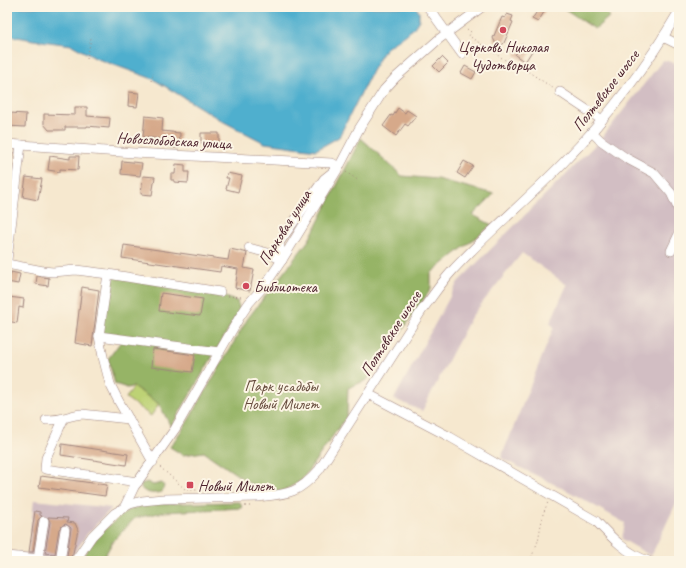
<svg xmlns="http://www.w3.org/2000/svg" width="686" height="568" viewBox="0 0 686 568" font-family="Caveat,sans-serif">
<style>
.industrial{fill:#d2bec3}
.green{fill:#bdd275;stroke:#847850}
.forest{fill:#96b466;stroke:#706a48}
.water{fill:#50afce;stroke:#4d677c}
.building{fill:#d6a98a}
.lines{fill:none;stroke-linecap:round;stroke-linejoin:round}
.minor-casing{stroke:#a0847d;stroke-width:10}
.path{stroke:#a0847d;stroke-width:1;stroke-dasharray:1 3;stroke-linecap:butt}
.minor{stroke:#fff;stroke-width:9}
.poi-dot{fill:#d1495b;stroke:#fcf5e5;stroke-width:1.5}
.labels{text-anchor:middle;stroke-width:4;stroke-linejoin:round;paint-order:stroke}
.poi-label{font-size:16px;fill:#4a1f2b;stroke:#fcf5e5;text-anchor:start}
.street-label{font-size:16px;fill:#4a1f2b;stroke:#fcf5e5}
.park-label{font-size:16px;fill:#674c3e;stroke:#fcf5e5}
</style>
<rect width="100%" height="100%" fill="#fcf5e5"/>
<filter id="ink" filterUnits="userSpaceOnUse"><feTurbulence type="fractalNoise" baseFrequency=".025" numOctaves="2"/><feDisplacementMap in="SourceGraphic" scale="8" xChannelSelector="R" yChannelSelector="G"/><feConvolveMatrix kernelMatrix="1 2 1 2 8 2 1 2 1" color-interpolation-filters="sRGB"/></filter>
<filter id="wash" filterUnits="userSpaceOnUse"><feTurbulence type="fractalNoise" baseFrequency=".012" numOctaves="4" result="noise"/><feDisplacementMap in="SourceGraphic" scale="16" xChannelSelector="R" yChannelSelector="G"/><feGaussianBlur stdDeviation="0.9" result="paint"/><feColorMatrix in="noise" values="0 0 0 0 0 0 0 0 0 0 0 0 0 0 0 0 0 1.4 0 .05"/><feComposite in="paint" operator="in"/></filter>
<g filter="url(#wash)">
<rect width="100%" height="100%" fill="#f6e8cf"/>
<!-- industrial -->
<g class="industrial">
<polygon points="679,55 679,497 651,556 622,539 625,523 570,492 501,458 554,327 550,323 567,285 522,253 471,317 422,411 394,399 458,282 600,140 663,60 675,63"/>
<polygon points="34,500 112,508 87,534 69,561 7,561 7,551 28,554"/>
</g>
<!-- green -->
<polygon class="green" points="134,386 159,404 151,416 126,398"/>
<!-- forest -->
<g class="forest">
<polygon points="562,7 598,7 610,16 595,29"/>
<polygon points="361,138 402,176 437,179 494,194 473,215 492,225 431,273 431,289 367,380 348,388 347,416 301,481 279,493 249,483 204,452 183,455 170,447 188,421 248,318 309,240"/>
<polygon points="108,274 220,292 228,298 237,301 240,310 171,427 159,404 134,387 127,388 115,384 108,359 122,340 99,336"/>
<path d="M147,482L153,485L162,483L164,486L162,492C154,494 146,494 141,488V484Z"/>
<polygon points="240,502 242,508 164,512 135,518 113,541 102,561 80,561 89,547 104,530 128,510 148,504"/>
</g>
<!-- water -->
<polygon class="water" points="7,7 416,7 419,12 419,20 413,29 385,49 372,71 339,137 316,150 265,143 224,122 153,79 95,58 72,45 33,40 7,35"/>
<g id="blocks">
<!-- building -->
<g class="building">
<polygon points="540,7 547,7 538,22 532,19"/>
<polygon points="507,14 513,16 511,21 513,22 504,43 501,46 498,46 496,44 493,38 502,17 505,18"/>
<polygon points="522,44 532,51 525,62 515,55"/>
<polygon points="442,57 448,63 439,72 433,66"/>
<polygon points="465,66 476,72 472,79 461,73"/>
<polygon points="129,92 139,93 137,107 128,106"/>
<polygon points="75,107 87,107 87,116 110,118 109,128 87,126 87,127 65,127 65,130 49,130 44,124 44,114 75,115"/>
<polygon points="398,108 405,113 407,110 416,116 408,126 405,124 396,136 383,126 391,115 393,116"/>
<polygon points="10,113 26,114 25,127 7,126 7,118"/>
<polygon points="145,116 163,118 162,131 180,133 179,148 171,148 171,140 143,137"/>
<polygon points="201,133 219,133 219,144 201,143"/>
<polygon points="7,152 13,152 11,175 7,175"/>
<polygon points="50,156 70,159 70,156 79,156 78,170 60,169 60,172 48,170"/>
<polygon points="122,161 142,163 140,176 121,174"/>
<polygon points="464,161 473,166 465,178 457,173"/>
<polygon points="176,164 185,165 185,172 189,172 188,183 174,182 174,180 171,180 171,174 175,174"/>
<polygon points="227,173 242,176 238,192 226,189 229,178 226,178"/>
<polygon points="143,176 155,177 152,195 141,194"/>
<polygon points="26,177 42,179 38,200 23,197"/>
<polygon points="124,245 228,260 230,249 244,252 247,253 244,268 254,270 250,291 235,288 238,269 221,266 220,272 122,258"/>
<polygon points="11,272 20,274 18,284 7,282 7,275 10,276"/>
<polygon points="37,276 49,278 48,286 36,284"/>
<polygon points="82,287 99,290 92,346 75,343"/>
<polygon points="161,293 203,299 200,316 159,311"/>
<polygon points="9,297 24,299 23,308 19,307 17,323 7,321"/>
<polygon points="153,349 195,355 192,372 151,367"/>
<polygon points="62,444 128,454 126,465 61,455"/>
<polygon points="41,476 107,485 105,496 39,487"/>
<polygon points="35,511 40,512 40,515 42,516 38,520 33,552 29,552"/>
<polygon points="48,517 68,518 67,522 75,523 78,530 73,553 70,558 67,556 71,528 66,524 63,525 59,529 55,554 45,553 50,522"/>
</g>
</g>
</g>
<g filter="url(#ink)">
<use href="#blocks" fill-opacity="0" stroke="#a0847d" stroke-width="1"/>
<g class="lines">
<defs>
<g id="minor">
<polyline points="428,7 462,54"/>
<polyline points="663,37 679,45"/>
<polyline points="560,92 602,120"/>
<polyline points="592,132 600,140 626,158 654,173 671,193 679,210"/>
<polyline points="7,144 134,153 332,163 339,167 324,179 279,243 282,260"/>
<polyline points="249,248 268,253 282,260"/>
<polyline points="671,251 679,234"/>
<polyline points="7,260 21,145"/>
<polyline points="7,264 43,271 53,272 76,270 108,274 220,292"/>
<polyline points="108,274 99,336 103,357 110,384 118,400 153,462"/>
<polyline points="99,336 219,352"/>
<path d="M368,394L450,437L596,521C611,537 628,555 649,561"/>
<path d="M46,420C63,421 68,415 82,414L129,419"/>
<polyline points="63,420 46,458 45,469 138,482"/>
<polyline points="125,506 134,487 175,429 239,318 249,303 265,285 282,260 339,167 359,129 384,90 395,78 439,39 482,7"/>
<polyline points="7,556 64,561"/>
<polyline points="38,558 44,521"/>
<polyline points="60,561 65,530"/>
<path d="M75,561L92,536L115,513L130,504L142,501L163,499L258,497C288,494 298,494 319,470L422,310C432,297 441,283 452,271C487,233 527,200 563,163C608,117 647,66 679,11"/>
</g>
</defs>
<!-- minor casing -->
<use href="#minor" class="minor-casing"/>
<!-- path -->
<g class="path">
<polyline points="467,29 471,32 469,36 505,60 509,59 553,88"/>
<polyline points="87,59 91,38"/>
<polyline points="151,81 153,73"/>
<polyline points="346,172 359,181"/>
<polyline points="228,296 242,297"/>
<polyline points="160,467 186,490 198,490"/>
<polyline points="245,506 252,506"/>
<polyline points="530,561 538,541 543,514 548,502"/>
</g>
<!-- minor -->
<use href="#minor" class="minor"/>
</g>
</g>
<!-- markers -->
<g class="poi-dot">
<circle cx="503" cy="30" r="4"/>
<circle cx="246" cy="286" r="4"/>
<rect x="186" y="481" width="8" height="8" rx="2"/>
</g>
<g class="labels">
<!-- poi labels -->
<g class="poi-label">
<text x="503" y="52" text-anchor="middle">Церковь Николая<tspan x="503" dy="18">Чудотворца</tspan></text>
<text x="254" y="292">Библиотека</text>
<text x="198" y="491">Новый Милет</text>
</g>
<!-- street labels -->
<g class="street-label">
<text transform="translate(605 90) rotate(-52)" y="6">Полтевское шоссе</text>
<text transform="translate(174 140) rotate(3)" y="6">Новослободская улица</text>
<text transform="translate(284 227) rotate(-58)" y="6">Парковая улица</text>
<text transform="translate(390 333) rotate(-57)" y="6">Полтевское шоссе</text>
</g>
<!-- park labels -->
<g class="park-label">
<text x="281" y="391">Парк усадьбы<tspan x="281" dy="18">Новый Милет</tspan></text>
</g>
</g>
<!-- margin -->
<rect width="686" height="568" fill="none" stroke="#fcf5e5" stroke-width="24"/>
</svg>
